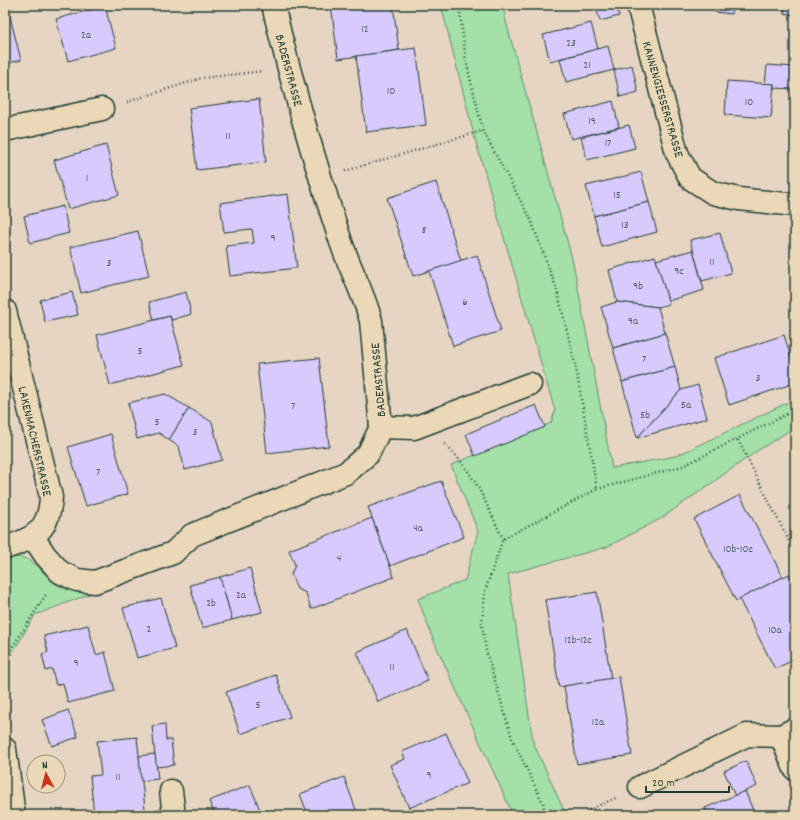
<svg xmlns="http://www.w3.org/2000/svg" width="800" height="820" viewBox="0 0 800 820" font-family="Dekko,sans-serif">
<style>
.green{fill:#a3e1a8;stroke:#618f6e}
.building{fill:#d8cafc;stroke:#1f3d34}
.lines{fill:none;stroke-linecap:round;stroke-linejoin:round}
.minor-casing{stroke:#1f3d34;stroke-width:25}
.path{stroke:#1f3d34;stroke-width:2.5;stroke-dasharray:1 3;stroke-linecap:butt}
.minor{stroke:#ebd8b6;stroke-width:22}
.labels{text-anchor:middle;stroke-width:3.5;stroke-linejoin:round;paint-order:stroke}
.number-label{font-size:11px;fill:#4d6066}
.street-label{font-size:13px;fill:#1f3d34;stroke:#ebd8b6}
</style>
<rect width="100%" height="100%" fill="#e7d5c4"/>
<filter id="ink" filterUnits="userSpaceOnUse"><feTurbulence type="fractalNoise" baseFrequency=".025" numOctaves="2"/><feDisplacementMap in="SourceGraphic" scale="8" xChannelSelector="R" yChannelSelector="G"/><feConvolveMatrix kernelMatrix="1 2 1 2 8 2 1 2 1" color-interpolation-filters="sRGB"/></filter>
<g filter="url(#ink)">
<!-- green -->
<g class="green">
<polygon points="441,5 503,5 506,22 573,262 612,468 676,456 795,399 795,427 757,451 662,518 607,547 508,574 533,742 566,815 513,815 433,639 418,599 465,580 478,531 451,465 551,423 555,411 475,139"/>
<path d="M14,557C40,556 43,582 66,589C75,592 85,592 95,592L35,615L7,662L5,647V561Z"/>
</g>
<!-- building -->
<g class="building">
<polygon points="331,5 393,5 399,50 338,59"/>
<polygon points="595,5 616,5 619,16 600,21"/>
<polygon points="715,5 732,5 731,14 715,12"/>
<polygon points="785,5 795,5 795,15 784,13"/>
<polygon points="105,6 116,48 68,61 56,19"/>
<polygon points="8,9 21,60 5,64 5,10"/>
<polygon points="591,23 598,49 550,61 543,35"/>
<polygon points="608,46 614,70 566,82 560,59"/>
<polygon points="416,48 426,125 366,132 356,56"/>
<polygon points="632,65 638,92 620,97 614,70"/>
<polygon points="767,65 795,67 793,89 774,88 774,84 765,84"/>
<polygon points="727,81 774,84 771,118 725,115"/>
<polygon points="259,99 266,162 197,170 189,108"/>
<polygon points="613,101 619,127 571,139 564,114"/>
<polygon points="629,125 635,148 587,160 581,137"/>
<polygon points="106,145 119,195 68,209 54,160"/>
<polygon points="641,172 649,202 594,216 586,186"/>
<polygon points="436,182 461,261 413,276 387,198"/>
<polygon points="288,194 297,268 230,276 226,246 254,243 252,229 224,232 220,203"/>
<polygon points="649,202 657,232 602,247 594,216"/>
<polygon points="63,206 69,233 30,243 24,216"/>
<polygon points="138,231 149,276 81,293 70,247"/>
<polygon points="720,233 731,273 702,281 690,240"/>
<polygon points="693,250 704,290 668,301 656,260"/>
<polygon points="477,255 501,331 453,346 429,271"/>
<polygon points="655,256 669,304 658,307 617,302 609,270"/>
<polygon points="72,292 78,315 45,322 40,300"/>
<polygon points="186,292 191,314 172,320 170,316 154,320 149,302"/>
<polygon points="617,302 658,307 665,333 613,348 601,307"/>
<polygon points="170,316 184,365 110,385 97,335"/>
<polygon points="665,333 675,367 622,382 613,348"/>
<polygon points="784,335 795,370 795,383 729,405 714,358"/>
<polygon points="319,358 329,446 267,453 257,364"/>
<polygon points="675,367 681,390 637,438 622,382"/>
<polygon points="698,385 707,418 637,438 681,390"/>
<polygon points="165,394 189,408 169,440 159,433 137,439 128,403"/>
<polygon points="536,405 545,427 475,456 466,434"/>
<polygon points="189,408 212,422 222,460 185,470 179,447 169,440"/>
<polygon points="111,434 128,494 86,506 68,447"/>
<polygon points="441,481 464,537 390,566 368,507"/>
<polygon points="5,490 9,509 5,510"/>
<polygon points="740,495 783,577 736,601 694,519"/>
<polygon points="372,518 394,577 311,609 306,593 297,589 291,574 295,565 289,550"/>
<polygon points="250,568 262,612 232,620 220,577"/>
<polygon points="789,574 795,584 795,659 775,669 739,599"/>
<polygon points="220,577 232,620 202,628 190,585"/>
<polygon points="597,592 611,679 559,687 545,600"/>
<polygon points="161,598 175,648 137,658 123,608"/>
<polygon points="88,625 96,655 105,652 115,691 68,703 63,683 56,685 52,669 46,671 42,654 48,652 44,636"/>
<polygon points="407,630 428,681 378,702 357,652"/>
<polygon points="276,675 290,717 240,734 226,692"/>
<polygon points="619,677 632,755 577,764 564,686"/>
<polygon points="68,710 78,737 52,746 42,720"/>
<polygon points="165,724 166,740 171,740 174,765 156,767 152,726"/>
<polygon points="446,733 468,783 409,808 390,765 405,759 402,752"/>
<polygon points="137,737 145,809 94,815 90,776 101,775 97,741"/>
<polygon points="155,754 158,779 141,781 139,756"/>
<polygon points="746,761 757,786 735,796 724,771"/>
<polygon points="344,777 358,815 308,815 300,794"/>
<polygon points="250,785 262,815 215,815 209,801"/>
<polygon points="745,791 755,815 708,815 705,808"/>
</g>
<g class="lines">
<defs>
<g id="minor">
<polyline points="638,5 677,153 690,178 713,193 739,199 795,205"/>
<polyline points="5,130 102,109"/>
<path d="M5,311L51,497C49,531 35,538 5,548"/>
<polyline points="381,427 414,428 530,384"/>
<path d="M33,537L45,555L60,572L77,580L95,582L173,553L192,535L346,473L368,454L381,427L371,321C364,294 350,269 341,242C315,164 292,85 273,5"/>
<polyline points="781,736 795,769"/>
<polyline points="5,749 14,815"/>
<polyline points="640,787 747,735 781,736 795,729"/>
<polyline points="171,791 174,815"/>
</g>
</defs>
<!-- minor casing -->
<use href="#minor" class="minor-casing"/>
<!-- path -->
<g class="path">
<polyline points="459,5 466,61 483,131 531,220 557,290 576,368 597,489 503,539 485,591 482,624 486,651 512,738 543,803 545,815"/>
<polyline points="127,102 202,78 263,71"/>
<polyline points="345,171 482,131"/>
<polyline points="738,440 795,553"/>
<path d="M444,444C474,470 486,504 503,539"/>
<polyline points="597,489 683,466 795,410"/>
<polyline points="5,655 8,654 47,593"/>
<polyline points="578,815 618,797"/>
</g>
<!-- minor -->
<use href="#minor" class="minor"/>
</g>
</g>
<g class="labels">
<!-- number labels -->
<g class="number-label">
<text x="365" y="32">12</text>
<text x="86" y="38">2a</text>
<text x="571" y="46">23</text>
<text x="587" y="68">21</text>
<text x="391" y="94">10</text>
<text x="749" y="105">10</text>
<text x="592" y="124">19</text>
<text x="228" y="139">11</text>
<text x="608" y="146">17</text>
<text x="87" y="181">1</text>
<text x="617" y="198">15</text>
<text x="625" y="228">13</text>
<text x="424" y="233">8</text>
<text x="273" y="241">9</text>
<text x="712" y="265">11</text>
<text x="109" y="266">3</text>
<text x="679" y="274">9c</text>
<text x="638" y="289">9b</text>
<text x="465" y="305">6</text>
<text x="633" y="324">9a</text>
<text x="140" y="354">5</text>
<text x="644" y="362">7</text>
<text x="758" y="381">3</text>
<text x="686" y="408">5a</text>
<text x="293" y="409">7</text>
<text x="645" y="418">5b</text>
<text x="157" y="425">5</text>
<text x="195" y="435">3</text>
<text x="98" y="475">7</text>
<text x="418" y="531">4a</text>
<text x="738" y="552">10b-10c</text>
<text x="339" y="561">4</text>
<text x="241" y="598">2a</text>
<text x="211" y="606">2b</text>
<text x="149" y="632">2</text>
<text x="775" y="633">10a</text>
<text x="578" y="643">12b-12c</text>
<text x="76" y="666">9</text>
<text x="392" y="670">11</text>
<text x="258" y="708">5</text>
<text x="598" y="725">12a</text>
<text x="429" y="778">9</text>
<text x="118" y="780">11</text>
</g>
<!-- street labels -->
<g class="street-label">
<text transform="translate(290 70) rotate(75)" y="5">BADERSTRASSE</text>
<text transform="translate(664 99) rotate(74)" y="5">KANNENGIESSERSTRASSE</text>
<text transform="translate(377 380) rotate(-95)" y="5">BADERSTRASSE</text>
<text transform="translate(36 441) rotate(77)" y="5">LAKENMACHERSTRASSE</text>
</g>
</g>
<!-- margin -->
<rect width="800" height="820" fill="none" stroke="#ebd8b6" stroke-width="20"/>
<rect x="10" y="10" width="780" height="800" fill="none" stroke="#1f3d34" stroke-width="1.5" filter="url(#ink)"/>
<!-- north arrow -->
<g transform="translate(46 774) rotate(353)"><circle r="19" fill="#ebd8b6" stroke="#999a82"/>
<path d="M0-3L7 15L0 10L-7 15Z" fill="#c8321e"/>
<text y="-6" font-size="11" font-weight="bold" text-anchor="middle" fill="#1f3d34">N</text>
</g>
<!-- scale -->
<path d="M646 786v6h83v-6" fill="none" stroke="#1f3d34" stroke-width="2"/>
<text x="652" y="786" font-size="12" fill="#1f3d34" stroke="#ebd8b6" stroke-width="3" paint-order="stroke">20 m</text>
</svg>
